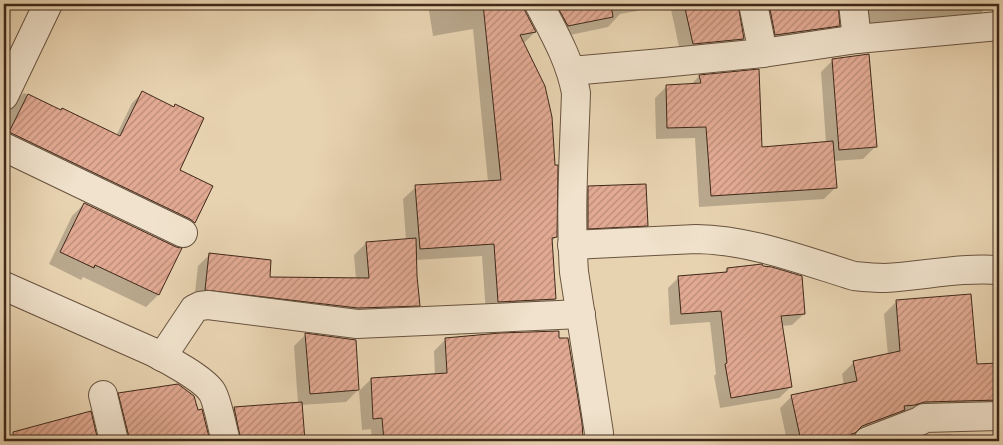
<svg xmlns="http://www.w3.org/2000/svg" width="1003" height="445" viewBox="0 0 1003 445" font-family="Vollkorn,serif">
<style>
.shadow{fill:#0003}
.building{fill:url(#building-hatch);stroke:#3f2819}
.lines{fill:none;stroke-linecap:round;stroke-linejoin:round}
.minor-casing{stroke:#69533f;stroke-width:30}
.minor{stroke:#f0e2cc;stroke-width:28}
</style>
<defs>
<pattern id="building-hatch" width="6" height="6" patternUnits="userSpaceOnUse" patternTransform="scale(1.25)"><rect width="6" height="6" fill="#e2aa93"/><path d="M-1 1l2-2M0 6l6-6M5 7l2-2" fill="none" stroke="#b98a77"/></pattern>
</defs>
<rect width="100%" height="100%" fill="#e8d3b1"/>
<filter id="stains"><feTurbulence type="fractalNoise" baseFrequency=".004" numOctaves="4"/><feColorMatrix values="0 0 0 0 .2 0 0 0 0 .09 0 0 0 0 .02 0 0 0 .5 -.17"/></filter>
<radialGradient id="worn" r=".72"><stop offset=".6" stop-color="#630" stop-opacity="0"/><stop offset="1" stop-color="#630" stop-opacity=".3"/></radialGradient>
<!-- shadow -->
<g class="shadow">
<polygon points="428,4 522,4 524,12 535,32 523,44 556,237 551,242 555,299 543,311 486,314 482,256 415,260 419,305 407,317 194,301 198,266 210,254 268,278 356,279 354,255 366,243 406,240 403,199 416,187 488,182 473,29 433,36"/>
<polygon points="536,4 737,4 743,39 731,51 681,56 670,5 620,14 608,27 556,38"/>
<polygon points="750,4 836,4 838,25 826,38 763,47"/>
<polygon points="850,4 983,4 983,11 971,23 859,34"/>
<polygon points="833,60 875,147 863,159 833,161 836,187 824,199 699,207 695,138 656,139 655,98 667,86 691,85 699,76 760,148 826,143 821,72"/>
<polygon points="24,93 116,136 132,103 142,93 173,108 178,170 211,186 194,222 184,232 4,134 4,112 10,111 13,103"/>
<polygon points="589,187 646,225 634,237 577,240 577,199"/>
<polygon points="84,204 181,249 158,295 146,307 83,277 81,280 49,264 72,216"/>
<polygon points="727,269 804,314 792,325 781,326 791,387 779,398 720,408 714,376 716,374 710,322 670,325 668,288 679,277 722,274"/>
<polygon points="896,302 976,365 999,364 999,415 911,414 851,437 852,441 787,441 780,408 792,396 844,385 842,374 854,362 888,355 884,314"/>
<polygon points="306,334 358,390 346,402 301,405 304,441 226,441 221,422 234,408 298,404 294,346"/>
<polygon points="446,339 581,438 578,441 372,441 371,429 362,430 359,391 371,379 435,375 434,351"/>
<polygon points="119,394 197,411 201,411 209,441 114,441 106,407"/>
<polygon points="90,413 97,441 9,441 19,432"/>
<polygon points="951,434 952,441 919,441 922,438 930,435"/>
</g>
<!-- building -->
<g class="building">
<polygon points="483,4 523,4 525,11 536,32 520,35 545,86 552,117 555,165 558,165 557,237 552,238 556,299 498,302 494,244 420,249 415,185 501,180"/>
<polygon points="556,4 611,4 613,17 568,26"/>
<polygon points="684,4 738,4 744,39 693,44"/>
<polygon points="769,4 838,4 840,26 775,35"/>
<polygon points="869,54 877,147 839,150 832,59"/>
<polygon points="759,69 762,147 833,141 837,188 711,196 706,127 667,128 666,85 701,83 699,75"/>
<polygon points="142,91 174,107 175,104 204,118 180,170 213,186 195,223 190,219 9,132 28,94 61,110 62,108 120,136"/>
<polygon points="646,184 648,226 588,229 588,186"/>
<polygon points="84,203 176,247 182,248 159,295 95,265 94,268 60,252"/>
<polygon points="416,238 417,276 420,306 358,308 205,290 209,253 271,260 270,277 369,278 366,242"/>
<polygon points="762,264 763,266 772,267 802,276 805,314 781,316 792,387 731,398 725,364 727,363 721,311 681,314 678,276 727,272 727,268"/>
<polygon points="971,294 977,364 999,363 999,400 924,402 915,405 904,406 905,410 862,426 855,433 851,434 853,441 801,441 791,395 857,381 853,361 900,351 896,300"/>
<polygon points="559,331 559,338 568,338 582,423 583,438 536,441 384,441 382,418 373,419 371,378 447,373 445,338 500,333"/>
<polygon points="305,333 356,340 359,390 310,394"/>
<polygon points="178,384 194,396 198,410 202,409 210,441 129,441 129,437 118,393"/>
<polygon points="302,402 305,441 241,441 234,407"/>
<polygon points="91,411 98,441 14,441 13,432"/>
</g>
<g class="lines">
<defs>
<g id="minor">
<path d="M539,4C554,33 570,60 576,93C574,153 570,212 574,272L599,433L598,441"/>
<polyline points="753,4 763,53"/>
<polyline points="853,4 857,39"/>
<polyline points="571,71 662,63 763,53 857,39 999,26"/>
<polyline points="4,96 48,4"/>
<polyline points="4,147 183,233"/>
<path d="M572,245L696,239C751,240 802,260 854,276C864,277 875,278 885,278C923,276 961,267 999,270"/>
<path d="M4,286L153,352C167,359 204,379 212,392C218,402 222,428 226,441"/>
<polyline points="162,357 194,309 200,306 208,305 357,324 581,314"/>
<polyline points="103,395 114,441"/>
<polyline points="868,441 920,421 924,418 999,416"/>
</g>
</defs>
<!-- minor casing -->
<use href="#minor" class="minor-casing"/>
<!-- minor -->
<use href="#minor" class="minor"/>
</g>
<!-- margin -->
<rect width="1003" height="445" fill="none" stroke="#e8d3b1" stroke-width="20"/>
<rect x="5" y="5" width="993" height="435" fill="none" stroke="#3f2819" stroke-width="2.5"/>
<rect x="10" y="10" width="983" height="425" fill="none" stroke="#3f2819"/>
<rect width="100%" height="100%" filter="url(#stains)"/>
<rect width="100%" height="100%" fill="url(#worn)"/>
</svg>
